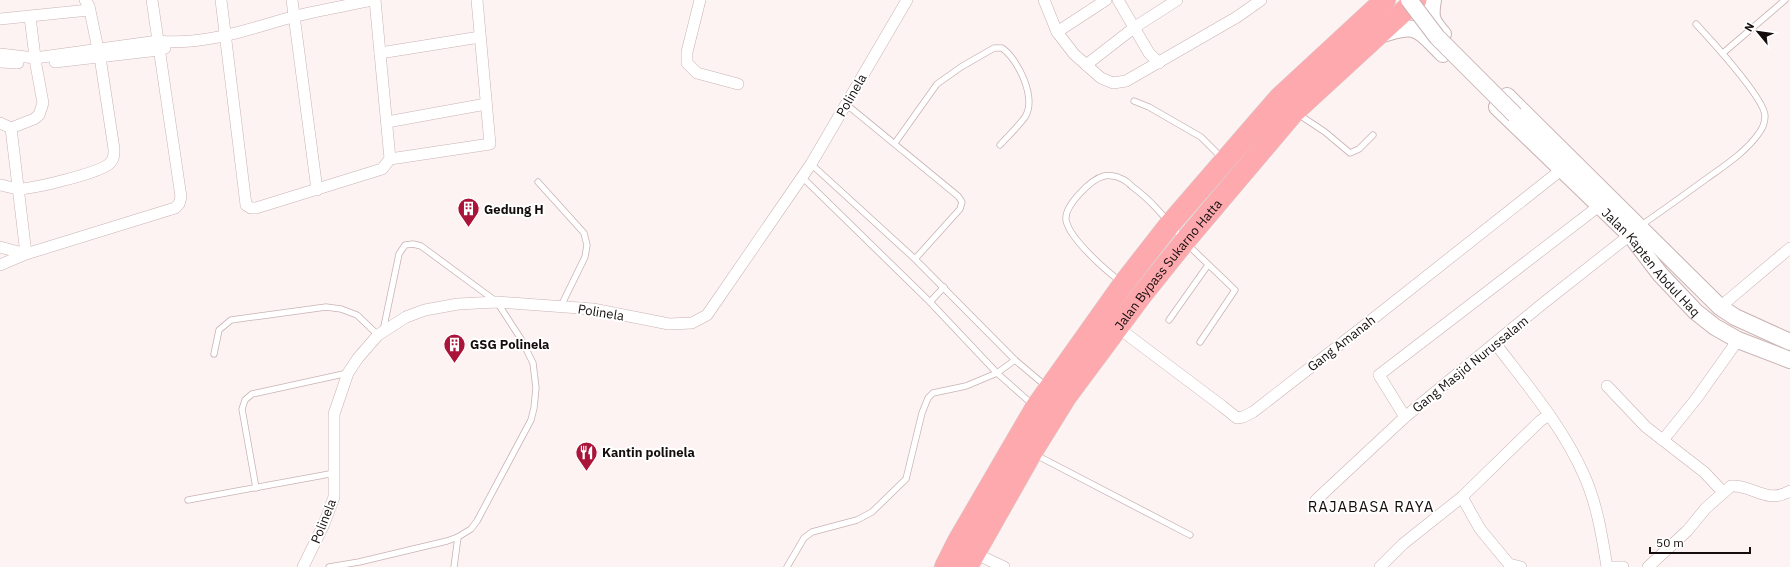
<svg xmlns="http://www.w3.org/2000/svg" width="1790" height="567" viewBox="0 0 1790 567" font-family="'IBM Plex Sans',sans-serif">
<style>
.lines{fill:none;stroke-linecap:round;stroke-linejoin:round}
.lane-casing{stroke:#cab2b3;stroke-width:7}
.street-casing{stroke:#cab2b3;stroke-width:12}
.secondary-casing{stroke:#cab2b3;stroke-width:18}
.highway-casing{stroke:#d5d3d3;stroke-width:22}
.lane{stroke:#fff;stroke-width:5.5}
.street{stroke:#fff;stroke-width:11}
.secondary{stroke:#fff;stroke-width:16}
.highway{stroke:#fda9ae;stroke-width:21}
.secondary-bridge-casing{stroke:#cab2b3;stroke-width:18;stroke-linecap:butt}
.secondary-bridge{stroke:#fff;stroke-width:16}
.labels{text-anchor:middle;stroke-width:4;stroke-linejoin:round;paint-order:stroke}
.street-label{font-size:13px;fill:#150d0d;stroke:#fff}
.poi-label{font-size:13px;font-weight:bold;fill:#150d0d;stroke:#fff;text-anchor:start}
.quarter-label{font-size:15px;letter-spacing:1px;fill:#150d0d;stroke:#fff}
</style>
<rect width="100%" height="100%" fill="#fdf3f3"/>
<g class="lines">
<defs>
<g id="lane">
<polyline points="1723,53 1785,0"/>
<polyline points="1134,101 1149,107 1201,137 1222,158"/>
<polyline points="846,104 958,196 962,202 960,209 915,259"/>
<polyline points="1298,114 1325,132 1350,153 1359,149 1373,135"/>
<path d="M895,143L937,84L961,67L994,48H1002C1018,59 1037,98 1025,117C1018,127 1008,136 1000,145"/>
<polyline points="811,164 915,259 1015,360 1047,387"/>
<polyline points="802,177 930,302 997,373 1032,404"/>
<polyline points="538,182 584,233 587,245 585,257 561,306"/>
<path d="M1640,226C1662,211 1684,195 1706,179C1724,166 1746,152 1759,133C1762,129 1765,122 1765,116C1765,99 1710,39 1696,24"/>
<polyline points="1188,245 1235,290 1200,342"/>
<path d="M1120,281C1105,270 1069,238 1066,220C1064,206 1091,179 1104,176C1109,175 1117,176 1122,179C1126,180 1130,185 1134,188C1153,202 1167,220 1182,238"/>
<polyline points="930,302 944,287"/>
<polyline points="1169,320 1208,265"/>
<polyline points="214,354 219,330 231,320 326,307 341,309 357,315 378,335"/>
<polyline points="1036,455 1190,535"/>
<polyline points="256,488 242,409 245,400 252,394 348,373"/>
<polyline points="188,500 335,473"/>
<polyline points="329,567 359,562 447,541 458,537 471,529 477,521 531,420 534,408 536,388 533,363 521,339 497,302 421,246 413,244 405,245 399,254 383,331"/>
<polyline points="454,567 458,537"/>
<polyline points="787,567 804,538 812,532 857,520 872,512 906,479 922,413 928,398 933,393 966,386 997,373 1015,360"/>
</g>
<g id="street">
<polyline points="85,0 89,6 98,49"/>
<polyline points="221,0 246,205 251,208 256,208 382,169 390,159 375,0"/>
<polyline points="292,0 317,190"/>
<polyline points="700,0 687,52 687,63 697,73 738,84"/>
<polyline points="1044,0 1057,32 1074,54 1101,78 1113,83 1126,81 1237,17 1261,0"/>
<polyline points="1118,0 1149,53 1159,63"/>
<polyline points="0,19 89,10"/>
<polyline points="1057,32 1106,0"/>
<polyline points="380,53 480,37"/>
<path d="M0,54L35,58L158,41C204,46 249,29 292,17C319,10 346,6 373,0"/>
<polyline points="0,62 18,63"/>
<polyline points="55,62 159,50 165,48"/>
<polyline points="1086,65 1135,27 1177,0"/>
<polyline points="387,122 486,104"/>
<polyline points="0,123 11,128"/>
<polyline points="390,159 490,144 477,0"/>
<path d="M0,185C6,186 12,188 18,189C32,189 101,173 110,163C114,159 114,155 114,149L100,57"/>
<polyline points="0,247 26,254 175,208 179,204 181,197 152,0"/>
<polyline points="0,265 26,254 11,128 34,119 39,115 43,103 36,65 30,17"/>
<polyline points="1720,307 1790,248"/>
<polyline points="1117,327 1222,406 1237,418 1243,417 1253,412 1360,329 1561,170"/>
<path d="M1495,343C1527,385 1563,427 1584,475C1597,504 1602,536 1607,567"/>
<polyline points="1607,386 1646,427 1704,472 1723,492"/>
<polyline points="1405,417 1379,375 1599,206"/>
<polyline points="1663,440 1696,399 1738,340"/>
<polyline points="1462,497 1480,529 1509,564 1521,567"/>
<polyline points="1316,500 1405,417 1541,305 1635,231"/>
<polyline points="974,553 1004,567"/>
<polyline points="303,567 324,524 334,497 334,414 348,373 358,358 378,335 406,317 425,310 458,304 497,302 593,309 669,324 692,323 707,315 811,164 907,0"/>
<polyline points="1380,567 1403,544 1462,497 1540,421 1549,415"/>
<polyline points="1613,567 1623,567"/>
<path d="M1648,567L1687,531L1706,508L1731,486C1752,484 1766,505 1790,491"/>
</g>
<g id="secondary">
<path d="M1433,0C1430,17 1431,21 1443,34"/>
<path d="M1380,35C1417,22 1417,28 1443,54"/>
<polyline points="1507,96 1720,307 1735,317 1790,342"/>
<path id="s1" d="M1497,107L1631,236L1660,274L1696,312L1715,327L1738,340L1790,360"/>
</g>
<g id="highway">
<polyline points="945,567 958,541 1036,407 1124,283 1170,224 1279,98 1385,0"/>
<path id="s2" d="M967,567L1032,452L1066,397L1141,296L1185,241L1294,112L1416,0"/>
</g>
</defs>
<!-- lane casing -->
<use href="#lane" class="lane-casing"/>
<!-- street casing -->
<use href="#street" class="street-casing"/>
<!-- secondary casing -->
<use href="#secondary" class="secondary-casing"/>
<!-- highway casing -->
<use href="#highway" class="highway-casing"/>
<!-- lane -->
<use href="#lane" class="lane"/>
<!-- street -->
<use href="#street" class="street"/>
<!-- secondary -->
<use href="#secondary" class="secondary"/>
<!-- highway -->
<use href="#highway" class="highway"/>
<defs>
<polyline id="secondary-bridge" points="1409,0 1437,37 1515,115"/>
</defs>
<!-- secondary-bridge casing -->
<use href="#secondary-bridge" class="secondary-bridge-casing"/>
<!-- secondary-bridge -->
<use href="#secondary-bridge" class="secondary-bridge"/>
</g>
<!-- icons -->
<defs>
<symbol id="building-pin" viewBox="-11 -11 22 30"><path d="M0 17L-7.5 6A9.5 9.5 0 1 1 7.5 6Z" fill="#aa1439" stroke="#fff"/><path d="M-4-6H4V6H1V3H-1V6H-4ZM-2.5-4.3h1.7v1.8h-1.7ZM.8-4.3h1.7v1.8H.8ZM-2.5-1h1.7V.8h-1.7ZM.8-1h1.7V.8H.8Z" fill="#fff"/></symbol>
<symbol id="restaurant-pin" viewBox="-11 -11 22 30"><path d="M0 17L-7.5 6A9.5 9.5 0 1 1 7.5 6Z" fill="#aa1439" stroke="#fff"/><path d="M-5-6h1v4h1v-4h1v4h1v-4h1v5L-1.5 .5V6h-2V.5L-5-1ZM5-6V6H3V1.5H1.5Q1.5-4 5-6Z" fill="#fff"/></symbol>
</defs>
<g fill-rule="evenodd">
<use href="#building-pin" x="456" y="196" width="25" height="34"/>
<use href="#building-pin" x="442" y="332" width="25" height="34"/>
<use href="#restaurant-pin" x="574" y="440" width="25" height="34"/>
</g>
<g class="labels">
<!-- street labels -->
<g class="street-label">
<text transform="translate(851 95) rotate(-60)" y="5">Polinela</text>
<text dy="5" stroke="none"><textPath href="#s1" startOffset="219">Jalan Kapten Abdul Haq</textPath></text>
<text dy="5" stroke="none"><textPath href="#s2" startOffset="364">Jalan Bypass Sukarno Hatta</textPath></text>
<text transform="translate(601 312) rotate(9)" y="5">Polinela</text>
<text transform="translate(1341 343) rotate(-38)" y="5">Gang Amanah</text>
<text transform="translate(1470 364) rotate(-39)" y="5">Gang Masjid Nurussalam</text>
<text transform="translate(323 521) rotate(-68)" y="5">Polinela</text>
</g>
<!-- poi labels -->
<g class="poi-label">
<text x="484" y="214">Gedung H</text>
<text x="470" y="349">GSG Polinela</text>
<text x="602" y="457">Kantin polinela</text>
</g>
<!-- quarter labels -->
<g class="quarter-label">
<text x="1371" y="512">RAJABASA RAYA</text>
</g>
</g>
<!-- north arrow -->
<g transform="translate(1758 32) rotate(299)" stroke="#ffffff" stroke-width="3" paint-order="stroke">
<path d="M0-3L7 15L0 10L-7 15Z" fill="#150d0d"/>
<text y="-6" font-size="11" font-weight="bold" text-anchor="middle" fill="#150d0d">N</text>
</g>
<!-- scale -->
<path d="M1650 547v6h100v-6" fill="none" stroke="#150d0d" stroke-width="2"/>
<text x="1656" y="547" font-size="12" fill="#150d0d" stroke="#ffffff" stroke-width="3" paint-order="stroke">50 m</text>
</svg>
